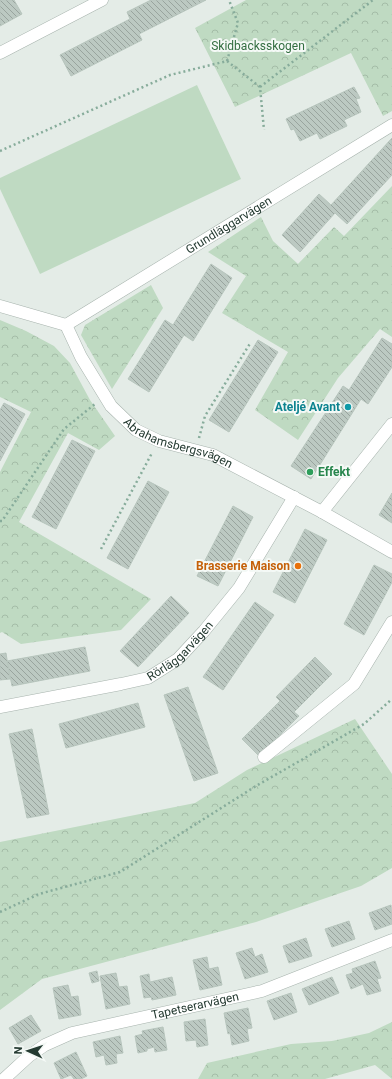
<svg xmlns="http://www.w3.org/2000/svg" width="392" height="1079" viewBox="0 0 392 1079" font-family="Roboto,sans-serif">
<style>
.forest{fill:url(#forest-crowns)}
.park{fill:#bfdac2}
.building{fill:url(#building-back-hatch);stroke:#b7c5bd}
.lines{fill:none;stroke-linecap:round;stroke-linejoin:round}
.minor-casing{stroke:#a7b3ad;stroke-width:13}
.path{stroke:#87ac9b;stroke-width:2.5;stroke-dasharray:2 3;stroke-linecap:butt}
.minor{stroke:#fff;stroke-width:12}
.culture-dot{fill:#0f9aa8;stroke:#f4f9f6;stroke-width:1.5}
.leisure-dot{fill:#2e9e5b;stroke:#f4f9f6;stroke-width:1.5}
.food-dot{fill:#e8710a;stroke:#f4f9f6;stroke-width:1.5}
.labels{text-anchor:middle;stroke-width:4;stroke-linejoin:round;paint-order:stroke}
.park-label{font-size:12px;fill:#336e41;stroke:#f4f9f6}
.street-label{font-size:12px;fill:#253b32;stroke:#f4f9f6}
.culture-label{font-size:12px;font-weight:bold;fill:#0d838f;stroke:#f4f9f6;text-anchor:end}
.leisure-label{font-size:12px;font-weight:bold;fill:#27864d;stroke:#f4f9f6;text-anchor:start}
.food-label{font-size:12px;font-weight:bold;fill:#c56008;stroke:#f4f9f6;text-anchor:end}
</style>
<defs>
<pattern id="forest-crowns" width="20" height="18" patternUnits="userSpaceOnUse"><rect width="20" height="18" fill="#bfdac2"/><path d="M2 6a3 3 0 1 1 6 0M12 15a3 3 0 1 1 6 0" fill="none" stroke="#a4bca7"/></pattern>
<pattern id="building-back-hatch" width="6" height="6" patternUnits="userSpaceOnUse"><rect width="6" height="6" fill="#bcc9c2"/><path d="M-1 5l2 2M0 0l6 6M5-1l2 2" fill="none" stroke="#99a49e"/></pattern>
</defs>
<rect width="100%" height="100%" fill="#e4ece7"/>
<!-- forest -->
<g class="forest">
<polygon points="246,0 392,0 392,111 383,116 351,53 235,107 195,28"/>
<polygon points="392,186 392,337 380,329 338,378 298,440 255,410 288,352 222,313 246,276 208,252 261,217 273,241 298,264 334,227 344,236"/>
<polygon points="151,285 163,308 112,389 81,335 85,325"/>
<polygon points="0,320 26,331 54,346 70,363 90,400 115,436 99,450 68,433 19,522 151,599 121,630 21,644 2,632 0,633 0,472 31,412 0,397"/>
<polygon points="355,719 392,774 392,868 361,886 256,922 42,979 0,1010 0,842 195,803 247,770"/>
<polygon points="392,1022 392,1079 375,1065 325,1079 198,1079 207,1063 291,1044 332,1041 369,1033"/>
</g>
<!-- park -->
<polygon class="park" points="197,85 241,179 40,274 0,189 0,178"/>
<!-- building -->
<g class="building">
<polygon points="0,0 14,0 22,14 0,26"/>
<polygon points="151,0 206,0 139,34 142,40 71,76 60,55 130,19 127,12"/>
<polygon points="354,87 360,98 356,99 361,112 344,120 347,126 320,139 317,133 300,141 294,129 291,130 286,119"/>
<polygon points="392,138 392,175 347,224 335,213 300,252 282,235 319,194 331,205"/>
<polygon points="211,264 232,278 193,341 184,335 149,392 128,379 165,320 173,325"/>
<polygon points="382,338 392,344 392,367 368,404 361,399 311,479 291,466 343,386 349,390"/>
<polygon points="258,340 278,352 229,432 209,420"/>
<polygon points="4,403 25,414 0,461 0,410"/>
<polygon points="72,440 95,451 56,529 32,517"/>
<polygon points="148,481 169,492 128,569 107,558"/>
<polygon points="392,493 392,523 379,515"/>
<polygon points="233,506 253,517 218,586 197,576"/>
<polygon points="305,529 327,540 295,603 273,592"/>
<polygon points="374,565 392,574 392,582 364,635 344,624"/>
<polygon points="171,596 189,613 138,667 120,651"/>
<polygon points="255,602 274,615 223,690 203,677"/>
<polygon points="85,647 90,671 12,686 7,661"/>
<polygon points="6,653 10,679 0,680 0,654"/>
<polygon points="315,657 332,674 294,712 299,716 259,756 242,739 280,701 276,697"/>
<polygon points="188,687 218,773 194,781 164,695"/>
<polygon points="138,703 145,727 66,748 59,724"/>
<polygon points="32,729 49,814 27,818 9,734"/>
<polygon points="391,905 392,924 375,930 369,913"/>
<polygon points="349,921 355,939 332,947 325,929"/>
<polygon points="306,938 312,956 289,963 283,946"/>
<polygon points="252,948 255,957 262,954 268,972 245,979 236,953"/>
<polygon points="207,957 209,969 218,967 222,985 200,990 193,960"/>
<polygon points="375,961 381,978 377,979 381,991 367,995 363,984 351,989 346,975 353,973 352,969"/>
<polygon points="97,971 99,981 92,983 89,973"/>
<polygon points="116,973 119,987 127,986 130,1004 106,1009 100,976"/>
<polygon points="149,974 150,982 172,977 176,995 152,1000 151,997 144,998 140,976"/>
<polygon points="332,977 339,993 309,1005 302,989"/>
<polygon points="68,985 71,997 78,996 81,1015 59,1019 53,988"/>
<polygon points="291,993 297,1012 274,1020 267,1001"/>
<polygon points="248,1008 252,1028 247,1029 249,1041 232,1045 230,1033 228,1034 224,1013"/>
<polygon points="31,1015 41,1031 18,1044 9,1028"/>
<polygon points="205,1019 208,1045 197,1047 196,1040 186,1041 184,1022"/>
<polygon points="163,1027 167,1050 155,1052 154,1047 147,1049 147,1051 138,1053 135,1036 143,1034 142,1031"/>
<polygon points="120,1036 123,1053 116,1054 117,1063 106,1065 104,1055 96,1057 93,1042"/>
<polygon points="76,1052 87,1076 81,1079 74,1079 71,1075 61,1079 54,1063"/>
</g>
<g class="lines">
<defs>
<g id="minor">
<polyline points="0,53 102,0"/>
<path id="s1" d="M0,306L66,325L81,357L111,406L136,430L159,441L213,455L322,512L392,552"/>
<path id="s2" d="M66,325L392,125"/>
<polyline points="322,512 392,424"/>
<path id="s3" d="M0,707L121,684L148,678L178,659L204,631L239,588L294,497"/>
<polyline points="264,757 354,684 392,622"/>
<path id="s4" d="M4,1079L29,1056L45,1045L72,1033L262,991L392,940"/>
</g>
</defs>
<!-- minor casing -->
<use href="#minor" class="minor-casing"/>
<!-- path -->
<g class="path">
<polyline points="227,61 238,23 229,0"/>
<polyline points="260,87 373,0"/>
<polyline points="0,151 170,75 227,61 260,87 264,130"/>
<polyline points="199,438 205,416 251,342"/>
<polyline points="0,521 2,521 64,429 95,404"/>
<polyline points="101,549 152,453"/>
<polyline points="0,912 39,894 120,872 256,786 364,724 392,699"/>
</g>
<!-- minor -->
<use href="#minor" class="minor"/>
</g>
<!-- markers -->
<circle class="culture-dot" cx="348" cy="407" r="4"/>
<circle class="leisure-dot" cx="310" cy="472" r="4"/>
<circle class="food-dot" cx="298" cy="566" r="4"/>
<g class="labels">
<!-- park labels -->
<g class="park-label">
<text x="258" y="50">Skidbacksskogen</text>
</g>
<!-- street labels -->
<g class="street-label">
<text dy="4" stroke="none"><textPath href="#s2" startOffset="191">Grundläggarvägen</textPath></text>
<text dy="4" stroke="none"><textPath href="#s1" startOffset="240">Abrahamsbergsvägen</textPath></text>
<text dy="4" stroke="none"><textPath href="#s3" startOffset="193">Rörläggarvägen</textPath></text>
<text dy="4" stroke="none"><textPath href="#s4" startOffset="209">Tapetserarvägen</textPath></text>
</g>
<!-- culture labels -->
<g class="culture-label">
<text x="340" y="411">Ateljé Avant</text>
</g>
<!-- leisure labels -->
<g class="leisure-label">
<text x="318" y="476">Effekt</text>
</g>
<!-- food labels -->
<g class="food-label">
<text x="290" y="570">Brasserie Maison</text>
</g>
</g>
<!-- north arrow -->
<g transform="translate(28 1051) rotate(273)" stroke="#f4f9f6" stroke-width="3" paint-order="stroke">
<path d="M0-3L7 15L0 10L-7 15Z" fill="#253b32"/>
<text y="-6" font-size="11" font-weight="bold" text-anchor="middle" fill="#253b32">N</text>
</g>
</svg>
